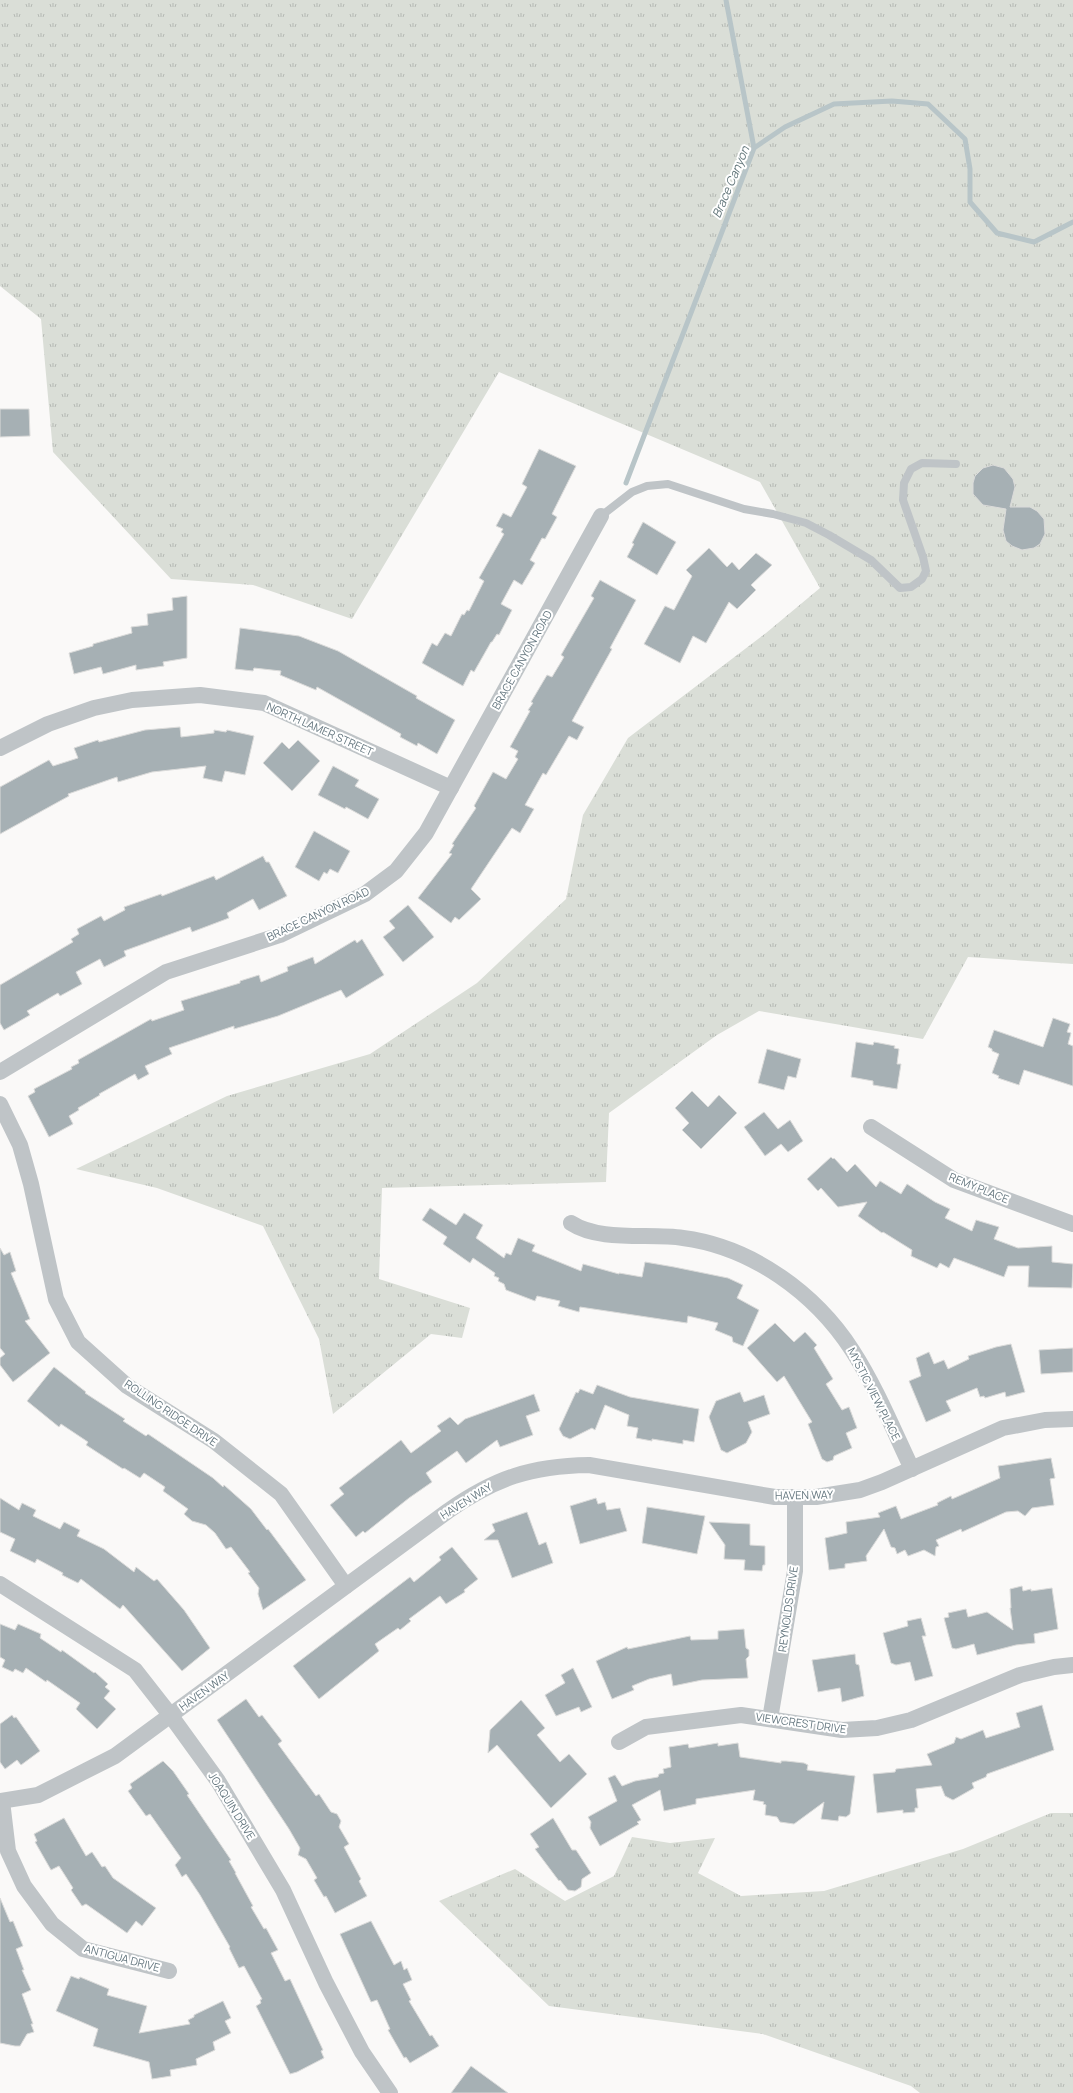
<svg xmlns="http://www.w3.org/2000/svg" width="1073" height="2093" viewBox="0 0 1073 2093" font-family="Manrope,sans-serif">
<style>
.grass{fill:url(#grass-tufts)}
.lines{fill:none;stroke-linecap:round;stroke-linejoin:round}
.stream{stroke:#b8c5c8;stroke-width:5}
.building{fill:#a6b0b4;stroke:#dbdbda}
.service{stroke:#bfc4c7;stroke-width:8}
.minor{stroke:#bfc4c7;stroke-width:16}
.labels{text-anchor:middle;stroke-width:4;stroke-linejoin:round;paint-order:stroke}
.street-label{font-size:11px;fill:#667880;stroke:#fff}
.water-label{font-size:12px;font-style:italic;fill:#62767a;stroke:#fff}
</style>
<defs>
<pattern id="grass-tufts" width="24" height="20" patternUnits="userSpaceOnUse"><rect width="24" height="20" fill="#daded7"/><path d="M3 7l-1-3M5 7V3M7 7l1-3M15 17l-1-3M17 17v-4M19 17l1-3" fill="none" stroke="#b5b9b4"/></pattern>
</defs>
<rect width="100%" height="100%" fill="#faf9f8"/>
<!-- grass -->
<g class="grass">
<polygon points="0,0 1073,0 1073,964 968,957 923,1039 759,1011 717,1035 609,1113 606,1182 382,1188 379,1279 470,1308 462,1338 431,1334 333,1414 319,1339 263,1226 157,1188 76,1169 227,1096 370,1054 477,983 566,899 583,815 628,738 766,633 820,588 760,482 499,372 352,619 253,585 171,579 53,452 41,319 0,286"/>
<polygon points="1051,1813 1073,1813 1073,2093 920,2093 911,2086 763,2034 549,2006 439,1901 515,1869 565,1901 614,1876 632,1837 670,1843 715,1838 698,1873 741,1896 824,1891 963,1849"/>
</g>
<g class="lines">
<!-- stream -->
<g class="stream">
<polyline points="726,0 754,148"/>
<polyline points="626,483 754,148 785,127 834,104 892,101 928,104 965,139 970,169 970,202 997,233 1034,242 1073,222"/>
</g>
</g>
<!-- building -->
<g class="building">
<polygon points="0,409 29,409 30,436 0,437"/>
<polygon points="539,449 576,466 552,514 557,517 545,539 542,538 530,560 535,563 522,585 514,580 501,604 512,610 499,635 497,634 492,642 491,642 474,672 471,670 463,686 422,663 432,643 437,646 445,633 451,636 462,614 464,615 467,610 469,611 484,581 479,578 504,534 501,532 503,529 496,526 503,513 511,517 527,487 522,484"/>
<polygon points="993,465 1004,468 1013,479 1015,487 1010,507 1030,507 1037,511 1044,519 1045,534 1040,544 1034,548 1022,550 1012,546 1006,541 1003,530 1006,509 983,505 973,494 973,483 975,476 983,468"/>
<polygon points="643,522 676,542 657,575 627,557 634,544 632,543"/>
<polygon points="709,548 727,567 732,562 739,570 756,553 772,565 751,585 756,590 737,609 729,602 706,643 693,636 680,663 644,644 665,606 674,610 692,576 686,570"/>
<polygon points="600,580 636,600 610,648 612,649 572,721 584,727 577,740 569,736 546,775 543,773 525,805 534,809 520,833 512,828 471,889 481,899 459,920 455,917 451,923 418,898 452,854 449,853 454,845 452,844 476,808 474,806 493,772 506,779 518,759 515,757 518,751 510,747 530,711 528,710 533,703 531,702 547,675 552,677 564,657 561,655 594,598 591,596"/>
<polygon points="187,596 187,658 163,662 164,666 136,670 136,665 103,674 101,667 74,674 69,653 93,646 93,644 132,633 131,627 148,625 147,614 173,610 172,598"/>
<polygon points="240,628 299,636 338,651 417,696 416,698 455,720 437,754 418,743 417,746 400,737 401,734 317,687 316,690 280,675 281,671 254,668 253,671 235,669"/>
<polygon points="180,727 181,737 214,733 214,730 226,732 227,730 254,736 245,775 225,771 222,782 203,778 206,766 152,772 118,782 117,777 68,794 69,796 0,834 0,787 49,760 53,766 78,758 74,748 98,740 99,742 145,730"/>
<polygon points="298,740 320,761 292,791 263,763 282,742 289,749"/>
<polygon points="333,766 359,780 355,786 379,799 368,819 346,807 345,809 318,795"/>
<polygon points="314,831 350,851 338,873 330,869 327,874 324,872 319,881 295,867"/>
<polygon points="263,856 266,862 269,862 287,896 259,910 253,899 227,913 229,918 192,932 190,927 124,951 126,956 104,967 100,959 76,972 82,984 60,996 58,993 27,1011 30,1015 4,1030 0,1023 0,985 73,942 71,939 79,934 77,929 101,916 104,921 125,910 124,907 161,894 162,896 214,876 216,880"/>
<polygon points="408,905 434,937 403,962 383,937 395,928 389,921"/>
<polygon points="362,939 384,975 346,998 341,990 278,1016 234,1029 234,1026 169,1048 172,1054 145,1066 149,1074 138,1080 135,1074 99,1094 100,1095 78,1108 79,1110 69,1116 73,1124 49,1137 28,1096 35,1092 34,1089 72,1069 71,1067 79,1063 78,1060 151,1019 152,1021 184,1010 181,1001 240,983 240,981 259,975 261,982 288,971 287,967 313,957 315,964 355,940 357,943"/>
<polygon points="1053,1018 1070,1024 1067,1032 1071,1033 1068,1044 1073,1046 1073,1086 1024,1070 1019,1085 998,1078 999,1076 992,1073 999,1054 992,1051 992,1049 988,1047 994,1030 1043,1047"/>
<polygon points="856,1042 873,1045 874,1042 895,1046 894,1048 899,1049 897,1064 901,1064 897,1089 873,1085 873,1081 851,1077"/>
<polygon points="767,1049 801,1059 796,1078 788,1076 784,1090 758,1083"/>
<polygon points="692,1091 708,1107 719,1095 737,1113 701,1149 682,1130 689,1123 675,1108"/>
<polygon points="764,1112 778,1129 790,1120 803,1141 788,1152 781,1144 765,1156 744,1127"/>
<polygon points="831,1157 833,1159 834,1158 847,1172 855,1164 876,1187 880,1181 901,1194 907,1184 935,1202 950,1209 945,1218 972,1231 976,1220 999,1227 994,1239 1018,1248 1052,1246 1052,1262 1073,1264 1072,1288 1028,1287 1029,1266 1008,1266 1004,1277 954,1258 949,1268 940,1263 937,1268 911,1256 912,1250 883,1232 882,1233 858,1216 867,1202 838,1207 821,1188 818,1191 807,1179"/>
<polygon points="430,1208 456,1225 464,1213 483,1225 476,1238 504,1258 506,1253 511,1255 518,1238 535,1245 532,1251 581,1271 583,1264 619,1274 619,1273 642,1277 645,1262 674,1267 728,1278 743,1285 737,1298 759,1310 743,1346 733,1342 732,1337 715,1330 718,1323 688,1316 687,1323 580,1307 579,1312 558,1306 560,1301 537,1296 535,1301 506,1290 504,1284 498,1281 499,1278 494,1276 495,1273 473,1258 470,1263 443,1244 447,1237 422,1220"/>
<polygon points="0,1248 4,1255 10,1252 16,1271 11,1273 30,1319 25,1321 50,1353 13,1382 0,1365 0,1358 5,1354 0,1348"/>
<polygon points="775,1323 794,1342 805,1332 817,1345 814,1348 833,1379 826,1384 842,1410 849,1407 857,1428 846,1433 852,1448 834,1456 833,1460 827,1462 822,1459 808,1424 812,1422 784,1376 777,1382 747,1348"/>
<polygon points="1011,1344 1025,1392 1006,1397 1005,1392 985,1398 984,1396 980,1397 977,1388 946,1401 951,1411 926,1422 909,1381 921,1376 916,1358 929,1352 934,1364 944,1360 948,1369 969,1359 968,1356 996,1347"/>
<polygon points="1073,1348 1073,1372 1041,1374 1039,1350"/>
<polygon points="54,1367 86,1392 85,1393 125,1419 123,1421 146,1436 148,1434 213,1478 223,1487 224,1485 251,1509 267,1530 268,1529 306,1580 263,1610 258,1594 259,1588 248,1573 250,1572 231,1547 226,1549 215,1533 206,1525 192,1521 184,1514 188,1509 163,1491 165,1487 144,1473 140,1478 124,1468 123,1469 86,1445 88,1442 61,1424 59,1427 27,1401"/>
<polygon points="597,1385 630,1397 699,1409 694,1442 683,1440 683,1444 652,1439 652,1441 636,1438 638,1428 627,1426 629,1415 605,1405 595,1430 592,1428 570,1439 563,1436 559,1429 576,1392 578,1393 580,1389 593,1394"/>
<polygon points="740,1392 744,1402 764,1395 770,1414 748,1422 752,1432 746,1443 727,1453 721,1450 709,1417 716,1401"/>
<polygon points="534,1394 540,1411 526,1416 533,1435 500,1447 497,1440 466,1463 457,1451 426,1473 432,1482 409,1498 365,1533 363,1531 356,1537 330,1505 344,1494 339,1488 401,1440 411,1453 441,1431 437,1426 450,1417 458,1425 465,1419"/>
<polygon points="1051,1458 1055,1478 1050,1479 1054,1505 1032,1508 1025,1516 1018,1511 1006,1512 962,1532 961,1529 936,1540 939,1546 936,1547 935,1556 924,1550 908,1556 905,1550 897,1554 895,1548 891,1547 884,1529 866,1556 867,1561 845,1564 845,1568 829,1570 825,1538 847,1533 846,1522 880,1517 878,1513 896,1506 901,1519 938,1505 937,1503 951,1496 952,1499 1000,1478 998,1466"/>
<polygon points="0,1498 19,1510 22,1503 36,1510 33,1516 60,1529 64,1522 80,1530 77,1536 104,1549 134,1572 136,1567 154,1581 157,1579 184,1610 210,1648 182,1671 123,1605 120,1609 81,1579 78,1583 62,1575 63,1573 37,1559 35,1563 10,1551 15,1539 0,1532"/>
<polygon points="596,1498 598,1504 605,1502 607,1510 620,1508 627,1531 580,1544 570,1506"/>
<polygon points="647,1507 705,1516 697,1554 642,1543"/>
<polygon points="527,1512 539,1545 546,1542 553,1563 512,1578 498,1540 484,1540 495,1531 492,1524"/>
<polygon points="709,1522 750,1524 750,1545 765,1546 765,1565 763,1565 762,1571 744,1570 745,1560 724,1559 725,1545"/>
<polygon points="452,1547 478,1579 464,1590 465,1592 446,1604 440,1596 409,1619 411,1621 400,1630 398,1628 375,1644 379,1651 319,1699 293,1666 410,1577 414,1582 441,1560 439,1557"/>
<polygon points="1022,1586 1023,1591 1031,1589 1031,1591 1052,1588 1058,1629 1034,1634 1035,1643 1016,1645 977,1655 974,1644 956,1649 952,1648 944,1618 949,1617 948,1613 966,1609 968,1617 987,1612 1013,1630 1010,1608 1011,1608 1010,1589"/>
<polygon points="921,1618 926,1636 922,1636 933,1676 915,1681 910,1662 896,1665 891,1663 883,1633 908,1626 907,1621"/>
<polygon points="0,1624 15,1630 18,1624 41,1634 40,1638 61,1652 62,1650 94,1673 95,1672 108,1684 105,1687 110,1691 104,1698 116,1709 97,1729 76,1709 80,1703 47,1680 46,1682 26,1668 23,1673 15,1669 13,1672 2,1667 5,1660 0,1657"/>
<polygon points="744,1629 746,1648 749,1650 749,1656 746,1659 748,1678 702,1680 673,1686 671,1674 649,1679 632,1686 634,1690 612,1699 596,1661 627,1647 628,1649 690,1636 691,1640 718,1639 718,1631"/>
<polygon points="855,1654 856,1664 859,1665 864,1696 842,1702 840,1688 818,1692 812,1660"/>
<polygon points="573,1668 592,1707 581,1712 579,1707 556,1716 545,1695 565,1683 561,1675"/>
<polygon points="246,1699 259,1717 262,1715 282,1741 278,1744 316,1796 319,1794 331,1812 337,1814 341,1821 339,1827 349,1844 344,1847 345,1849 361,1879 359,1881 367,1896 335,1913 326,1896 324,1897 314,1880 317,1878 306,1859 298,1855 300,1848 289,1829 217,1720"/>
<polygon points="521,1700 545,1728 537,1735 560,1762 569,1754 587,1774 551,1808 497,1745 488,1753 490,1730"/>
<polygon points="1042,1705 1054,1750 987,1774 986,1777 972,1783 974,1788 953,1800 945,1796 941,1786 916,1789 918,1808 915,1808 915,1812 903,1813 903,1810 877,1813 873,1774 895,1772 896,1769 932,1765 927,1754 954,1743 956,1737 961,1739 983,1730 986,1738 1020,1727 1016,1713"/>
<polygon points="12,1715 14,1718 16,1717 40,1751 21,1765 17,1760 5,1769 0,1762 0,1724"/>
<polygon points="718,1743 718,1746 738,1743 740,1757 781,1763 781,1761 786,1761 804,1763 808,1765 807,1770 855,1776 850,1814 846,1817 839,1816 838,1821 821,1819 824,1802 794,1824 780,1822 777,1817 765,1815 766,1805 763,1804 764,1802 753,1800 755,1790 696,1799 696,1804 664,1811 660,1790 632,1805 641,1820 637,1822 639,1824 600,1846 590,1828 591,1822 588,1817 617,1801 608,1778 615,1775 622,1786 635,1781 658,1777 659,1774 664,1773 663,1769 671,1767 669,1747 688,1744 689,1748"/>
<polygon points="163,1761 173,1771 189,1794 187,1795 231,1860 229,1861 236,1873 235,1873 253,1906 251,1907 264,1929 266,1928 278,1950 271,1953 285,1981 290,1979 323,2050 321,2051 324,2058 297,2072 290,2074 256,2006 261,2003 260,2000 262,1999 244,1966 239,1968 229,1948 230,1947 200,1895 186,1874 182,1877 175,1865 181,1858 150,1814 146,1816 128,1791 132,1788 130,1784"/>
<polygon points="64,1818 86,1856 92,1852 102,1867 105,1866 113,1878 156,1908 142,1926 136,1921 127,1933 86,1904 82,1906 71,1890 73,1888 59,1866 51,1870 35,1842 37,1841 34,1834"/>
<polygon points="553,1818 572,1850 576,1850 591,1873 582,1879 581,1887 575,1891 568,1890 560,1880 559,1881 535,1849 539,1847 530,1834"/>
<polygon points="0,1898 10,1922 13,1921 23,1946 16,1949 24,1970 22,1970 31,1990 22,1994 33,2024 31,2024 34,2032 27,2034 20,2046 15,2046 0,2043"/>
<polygon points="371,1921 394,1965 401,1961 404,1970 407,1968 412,1980 403,1984 411,2000 409,2001 430,2036 432,2035 439,2046 410,2063 406,2057 404,2058 388,2030 390,2029 377,2000 371,2002 340,1934"/>
<polygon points="71,1976 79,1979 80,1977 109,1989 107,1995 147,2006 139,2033 190,2024 188,2020 194,2017 194,2015 223,2001 231,2018 225,2021 231,2033 213,2042 215,2050 196,2059 197,2065 170,2070 171,2076 152,2079 149,2062 93,2046 98,2029 56,2011"/>
<polygon points="471,2066 508,2093 451,2093"/>
</g>
<g class="lines">
<!-- service -->
<polyline class="service" points="601,516 632,492 647,486 668,484 744,509 773,514 806,523 829,535 871,560 900,588 911,587 922,579 926,571 923,557 903,500 904,483 911,469 922,463 956,464"/>
<!-- minor -->
<g class="minor">
<polyline points="0,748 48,724 94,708 132,700 200,695 264,703 451,788"/>
<polyline points="0,1072 166,972 280,935 365,894 396,871 426,833 601,516"/>
<polyline points="0,1104 20,1145 31,1184 56,1299 78,1342 127,1386 214,1441 281,1494 346,1586"/>
<polyline points="871,1127 954,1180 1073,1224"/>
<path d="M571,1223C600,1242 649,1233 683,1238C752,1247 815,1293 852,1350C876,1387 893,1429 912,1469"/>
<polyline points="0,1584 135,1670 171,1716 218,1781 283,1890 326,1983 362,2052 390,2093"/>
<polyline points="770,1719 795,1571 795,1498"/>
<polyline points="619,1742 646,1727 741,1715 842,1730 877,1728 911,1720 1020,1675 1054,1667 1073,1665"/>
<path d="M0,1801L38,1795L115,1756L448,1511C495,1478 531,1466 589,1465L775,1497H816L860,1490L882,1482L1003,1428L1045,1420L1073,1419"/>
<polyline points="2,1801 8,1851 24,1886 52,1924 83,1949 169,1971"/>
</g>
</g>
<g class="labels">
<!-- street labels -->
<g class="street-label">
<text transform="translate(522 660) rotate(-61)" y="4">BRACE CANYON ROAD</text>
<text transform="translate(320 729) rotate(24)" y="4">NORTH LAMER STREET</text>
<text transform="translate(318 914) rotate(-25)" y="4">BRACE CANYON ROAD</text>
<text transform="translate(979 1188) rotate(22)" y="4">REMY PLACE</text>
<text transform="translate(874 1394) rotate(63)" y="4">MYSTIC VIEW PLACE</text>
<text transform="translate(171 1413) rotate(34)" y="4">ROLLING RIDGE DRIVE</text>
<text transform="translate(804 1495) rotate(-1)" y="4">HAVEN WAY</text>
<text transform="translate(466 1501) rotate(-32)" y="4">HAVEN WAY</text>
<text transform="translate(788 1609) rotate(-82)" y="4">REYNOLDS DRIVE</text>
<text transform="translate(204 1691) rotate(-36)" y="4">HAVEN WAY</text>
<text transform="translate(801 1723) rotate(8)" y="4">VIEWCREST DRIVE</text>
<text transform="translate(232 1806) rotate(58)" y="4">JOAQUIN DRIVE</text>
<text transform="translate(122 1958) rotate(15)" y="4">ANTIGUA DRIVE</text>
</g>
<!-- water labels -->
<g class="water-label">
<text transform="translate(731 182) rotate(-67)" y="4">Brace Canyon</text>
</g>
</g>
</svg>
